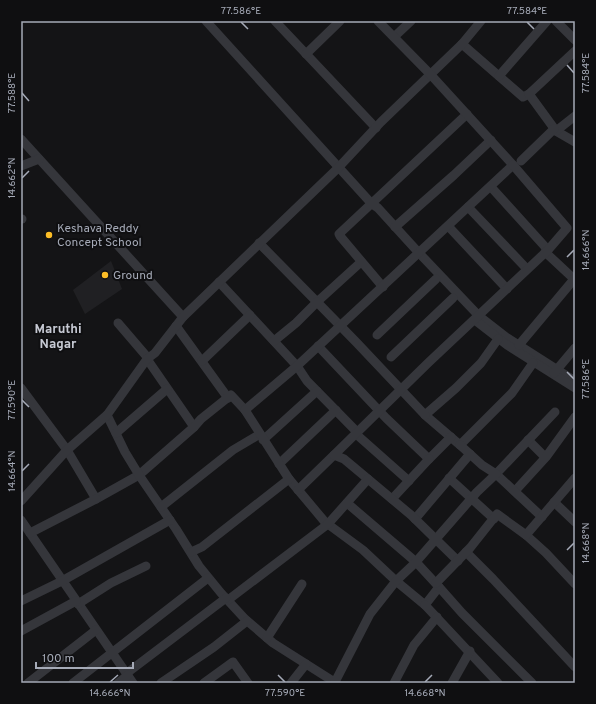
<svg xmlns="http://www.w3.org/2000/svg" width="596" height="704" viewBox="0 0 596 704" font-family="Overpass,sans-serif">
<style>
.built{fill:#202023}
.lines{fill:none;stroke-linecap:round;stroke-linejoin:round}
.minor{stroke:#35363b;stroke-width:9}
.ticks{fill:none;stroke:#a5aab7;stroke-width:1.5}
.poi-dot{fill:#fcbd26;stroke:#0f0f11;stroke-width:1.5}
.labels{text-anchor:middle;stroke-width:4;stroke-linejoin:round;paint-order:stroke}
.poi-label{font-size:12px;fill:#a5aab7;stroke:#0f0f11;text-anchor:start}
.neighbourhood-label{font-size:13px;font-weight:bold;fill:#c6c9d3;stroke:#0f0f11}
.neatline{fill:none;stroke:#a5aab7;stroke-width:1.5}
.ticks-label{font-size:10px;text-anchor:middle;fill:#a5aab7}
</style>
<rect width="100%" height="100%" fill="#141416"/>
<!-- built -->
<polygon class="built" points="111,261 122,289 85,314 73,290"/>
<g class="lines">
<!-- minor -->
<g class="minor">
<polyline points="206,21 371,203 378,208 419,253 479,316 506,337 575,381"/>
<polyline points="275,21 376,128"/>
<polyline points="556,21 575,40"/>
<polyline points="394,37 411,21"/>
<polyline points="462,44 523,97 529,94"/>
<polyline points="575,51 529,94 556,131 575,142"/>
<polyline points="306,54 340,21"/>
<polyline points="499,76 547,21"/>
<polyline points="556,131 575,116"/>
<polyline points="21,139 183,317"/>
<polyline points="521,161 554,129"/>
<polyline points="21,166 39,159"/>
<polyline points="491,187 548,250"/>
<polyline points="468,207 527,269"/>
<polyline points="21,219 22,219"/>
<polyline points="448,226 507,289"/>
<polyline points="395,227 454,175 491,140"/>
<polyline points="259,243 317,302 361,262"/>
<polyline points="545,252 574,279"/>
<polyline points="219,282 297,366 307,381 357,432"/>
<polyline points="383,287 340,236 339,234 467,114"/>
<polyline points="476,321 507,345 575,388"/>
<polyline points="118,323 148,358"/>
<polyline points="176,326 228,398"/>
<polyline points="377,335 436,279"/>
<polyline points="498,339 481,363 456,388 425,415 460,445 512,393 533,363"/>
<polyline points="274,341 296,323 317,302 357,343 425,415"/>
<polyline points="519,345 575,278"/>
<polyline points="318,346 386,418 429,459 451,437"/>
<polyline points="391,357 453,298"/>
<polyline points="147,359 194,427"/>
<polyline points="202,361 250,315"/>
<polyline points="554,373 575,348"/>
<polyline points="21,388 67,450 96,499 139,475 194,427 201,419 231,395 245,410"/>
<polyline points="107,415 125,452 139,475 176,529 199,566 221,593 245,619 273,643 336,683"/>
<polyline points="116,433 167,389"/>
<polyline points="356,434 409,481"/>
<polyline points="263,440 317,391"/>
<polyline points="528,440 545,457"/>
<polyline points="279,464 336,410"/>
<polyline points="449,478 494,519"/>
<polyline points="289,479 325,522 363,550 396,581 425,605 439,587 462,613 532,683"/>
<polyline points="298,490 334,455"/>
<polyline points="515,491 546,457 575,417"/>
<polyline points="392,499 429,459"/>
<polyline points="21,501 67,450 107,415 147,359 155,353 183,317 338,168 381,122 462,44 481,21"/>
<polyline points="554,502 575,522"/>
<polyline points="347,503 416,562 439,587"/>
<polyline points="161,507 233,450 260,434"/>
<polyline points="542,517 496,474 555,412"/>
<polyline points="415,519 470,454"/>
<polyline points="21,520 133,683"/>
<polyline points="30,533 96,499"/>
<polyline points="526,535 546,553 575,584"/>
<polyline points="191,552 202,547 289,479 245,410 297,366 513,165 431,75 378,21"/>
<polyline points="466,552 493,579 575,667"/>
<polyline points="458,561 411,515 344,459 334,455 428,363 548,250 567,228 513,165"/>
<polyline points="436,583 470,548 497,514 526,535 575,478"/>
<polyline points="228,600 328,524 368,479"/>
<polyline points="21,601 62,581 170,520"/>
<polyline points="78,604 111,583 146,566"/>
<polyline points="425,605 498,683"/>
<polyline points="21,631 76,601"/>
<polyline points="267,638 302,584"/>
<polyline points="127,673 226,598"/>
<polyline points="335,682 370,614 396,581 415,563 477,492 496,474 482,465 460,445"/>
<polyline points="28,683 96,630"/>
<polyline points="73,683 208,578"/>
<polyline points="118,683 128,675"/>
<polyline points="161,683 214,647 247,621"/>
<polyline points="204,683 233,662 248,683"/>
<polyline points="291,683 306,664"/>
<polyline points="394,683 414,645 437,617"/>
<polyline points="452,683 470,651"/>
</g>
</g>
<!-- ticks -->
<path class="ticks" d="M241,22L248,29M527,22L534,29M567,65L574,73M22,93L29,101M22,178L29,171M567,257L574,250M567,372L574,379M22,400L29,407M22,471L29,464M567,550L574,543M278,675L285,682M110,682L118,675M425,682L432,675"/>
<!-- markers -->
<g class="poi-dot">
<circle cx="49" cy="235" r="4"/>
<circle cx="105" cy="275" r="4"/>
</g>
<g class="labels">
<!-- poi labels -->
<g class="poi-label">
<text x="57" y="232">Keshava Reddy<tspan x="57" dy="14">Concept School</tspan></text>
<text x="113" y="279">Ground</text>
</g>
<!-- neighbourhood labels -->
<g class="neighbourhood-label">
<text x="58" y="333">Maruthi<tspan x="58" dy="15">Nagar</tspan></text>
</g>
</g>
<!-- border -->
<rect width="596" height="704" fill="none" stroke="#0f0f11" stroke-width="44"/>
<!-- scale -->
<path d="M36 662v6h97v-6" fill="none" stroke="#a5aab7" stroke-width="2"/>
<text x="42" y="662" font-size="12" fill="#a5aab7" stroke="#0f0f11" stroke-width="3" paint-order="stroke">100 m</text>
<rect x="22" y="22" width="552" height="660" class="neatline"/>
<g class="ticks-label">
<text x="241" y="14">77.586°E</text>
<text x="527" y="14">77.584°E</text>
<text transform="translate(585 73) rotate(-90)" y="4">77.584°E</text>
<text transform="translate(11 93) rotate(-90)" y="4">77.588°E</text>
<text transform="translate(11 178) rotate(-90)" y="4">14.662°N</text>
<text transform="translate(585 250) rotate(-90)" y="4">14.666°N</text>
<text transform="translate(585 379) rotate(-90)" y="4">77.586°E</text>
<text transform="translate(11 400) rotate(-90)" y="4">77.590°E</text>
<text transform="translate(11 471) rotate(-90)" y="4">14.664°N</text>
<text transform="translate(585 543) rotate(-90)" y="4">14.668°N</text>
<text x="110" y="696">14.666°N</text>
<text x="285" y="696">77.590°E</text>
<text x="425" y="696">14.668°N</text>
</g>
</svg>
